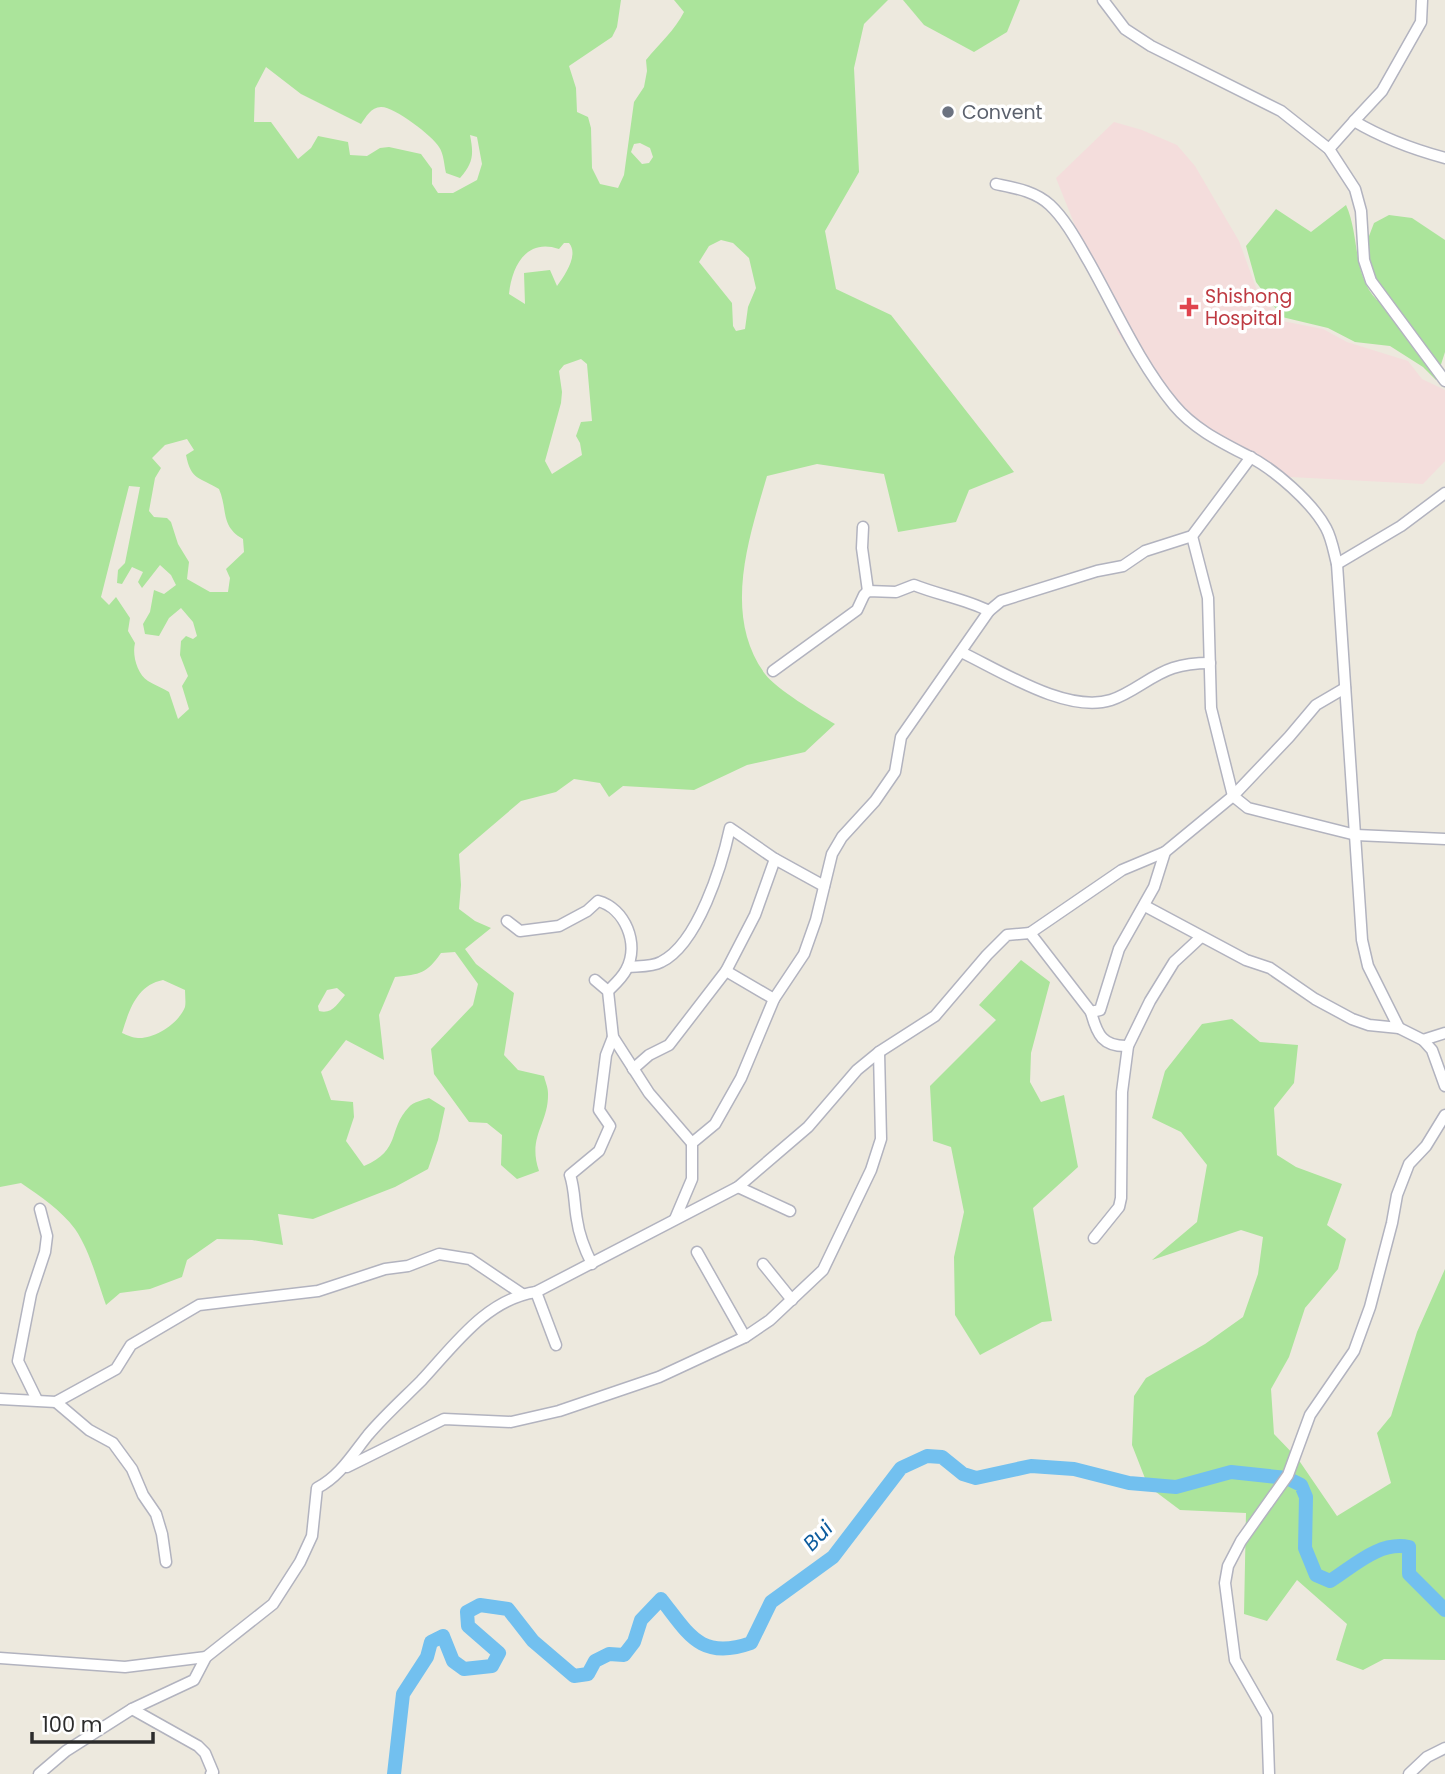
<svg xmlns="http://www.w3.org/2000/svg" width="1445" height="1774" viewBox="0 0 1445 1774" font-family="Poppins,sans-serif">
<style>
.medical{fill:#f4dddc}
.green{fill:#abe49b;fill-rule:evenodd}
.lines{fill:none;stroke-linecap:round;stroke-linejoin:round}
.river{stroke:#72c0ef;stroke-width:14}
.minor-casing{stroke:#b2b3bf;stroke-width:13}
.minor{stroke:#fff;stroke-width:10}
.worship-dot{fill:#6b7280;stroke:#fff;stroke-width:2.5}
.health-dot{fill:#e0444e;stroke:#fff;stroke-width:2.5}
.labels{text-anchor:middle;stroke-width:7;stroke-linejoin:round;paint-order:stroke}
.worship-label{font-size:19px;fill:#5b616d;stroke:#fff;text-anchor:start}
.health-label{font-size:19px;fill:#be3a42;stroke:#fff;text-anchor:start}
.water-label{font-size:21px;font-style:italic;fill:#0d5c9e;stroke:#fff}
</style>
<rect width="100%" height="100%" fill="#ede9de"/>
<!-- medical -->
<polygon class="medical" points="1114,122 1142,130 1177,145 1195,166 1239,241 1258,293 1282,321 1323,329 1347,342 1408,361 1422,379 1445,390 1445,461 1423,484 1290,477 1216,440 1169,407 1118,333 1056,178"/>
<!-- green -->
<g class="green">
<path d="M0,0H621L617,27L612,37L569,66L576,88L577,112L588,117L591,128L592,168L600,184L618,188L624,175L634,102L644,87L647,71L646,60C659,44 675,30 684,12L674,0H888L864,24L854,68L859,172L825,231L836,289L891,315L1014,472L969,490L956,522L898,532L884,474L817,464L767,476C749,538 722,615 765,674C776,689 818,714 835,724L805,752L747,765L694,790L623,786L609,797L600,783L574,779L556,792L521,801L459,854L461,885L459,909L475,921L491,928L465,949L476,964L514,993L504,1055L518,1070L544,1076C545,1081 548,1087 548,1093C549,1124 527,1136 539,1171L517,1179L501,1165L502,1135L487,1123L469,1122L434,1074L431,1049L473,1005L478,984L455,952L441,953C426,974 421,974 395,977L379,1015L384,1060L346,1040L321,1072L331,1100L353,1102L354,1117L346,1141L364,1166C402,1150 387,1130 409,1107C413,1102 423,1100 429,1098L445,1108L438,1140L428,1169L395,1187L313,1219L278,1214L283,1245L252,1240L217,1239L187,1260L182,1277L150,1289L120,1293L106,1305C97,1280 90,1251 75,1229C61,1210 40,1196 21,1183L0,1187ZM266,67L301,94L361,124C366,117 371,107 381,107C393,106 433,136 439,147C444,154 444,165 446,173L460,178C473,163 474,155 470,135L477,137L482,164L477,180L453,193H438L432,184V169L421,154L389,147L380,148L367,156L350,155L348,142L318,136L311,148L298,159L271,122H254L255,88ZM640,143L650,148L653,157L649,163L642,164L631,152L634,144ZM721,240L733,243L749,258L756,288L748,307L745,329L736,331L733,326L732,303L699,262L709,246ZM564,243H569C579,255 565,275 557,286L550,270L524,273L525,304L509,294C512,265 527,238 559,249ZM581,359L587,364L592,421L581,422L576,436L580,443L582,455L552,474L545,461L561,403L562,392L559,371L564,365ZM187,439L194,450L186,455C191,481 200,477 219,489C228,510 220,526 243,539L244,552L226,569L230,578L228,592H210L187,579L189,562L178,544L171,522L167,518L154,517L149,511L155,478L161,468L152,458L165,445ZM129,486L140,487L125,563L118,570L117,583L122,584L132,567L143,572L138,582L142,588L160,565L171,575L176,585L164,594L154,590L150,612L143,624L145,634L159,636L169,618L181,608L193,622L197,636L193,639L186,636L181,641L180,655L188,676L182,686L189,709L178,719L169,692C163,688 154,685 148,681C137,674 132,655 135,643L128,631L130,618L116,597L109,605L101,597ZM163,980L185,990C185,996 186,1002 185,1007C179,1023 155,1039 138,1038C133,1038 127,1035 122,1033C129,1010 137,985 163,980ZM337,988L345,995C338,1003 332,1015 319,1011L318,1006L327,990Z"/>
<polygon points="903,0 1020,0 1007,32 974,52 924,25"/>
<path d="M1346,205C1360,236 1352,274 1377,300L1388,299L1371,275L1366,244L1374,223L1389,215L1412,218L1445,240V352L1436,380L1423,367L1390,346L1355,342L1328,328L1282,317L1256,282L1246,246L1276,209L1311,232Z"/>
<polygon points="1021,960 1050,982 1031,1053 1030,1082 1041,1102 1064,1095 1078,1167 1033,1208 1052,1321 1042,1322 980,1355 955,1315 954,1257 964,1212 951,1147 933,1141 930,1086 996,1020 979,1005"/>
<polygon points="1232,1019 1260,1042 1298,1045 1294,1083 1274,1108 1277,1155 1296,1167 1342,1184 1327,1225 1346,1239 1338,1269 1305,1308 1289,1357 1271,1389 1274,1434 1298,1459 1337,1516 1391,1483 1377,1433 1391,1416 1417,1332 1445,1269 1445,1660 1384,1659 1363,1670 1336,1660 1347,1624 1297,1580 1267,1621 1244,1614 1246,1513 1180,1510 1148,1486 1132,1445 1134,1396 1146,1378 1205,1344 1243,1317 1258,1274 1263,1237 1241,1230 1152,1260 1197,1222 1207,1165 1181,1132 1152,1118 1165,1071 1202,1024"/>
</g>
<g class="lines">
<!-- river -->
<path class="river" d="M394,1774L403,1694L427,1657L431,1642L443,1636L453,1661L464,1669L492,1666L499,1653L468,1626L467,1612L480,1605L508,1609L533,1641L574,1676L588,1674L595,1661L609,1654L624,1655L634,1642L641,1620L661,1599C688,1633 700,1661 751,1643L771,1602L833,1557L901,1468L927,1456L942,1457L963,1474L976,1478L1031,1466L1074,1469L1129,1483L1176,1487L1231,1472L1287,1478L1301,1485L1306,1497L1305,1548L1316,1575L1330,1581C1354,1566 1379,1541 1409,1547V1574L1445,1610"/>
<defs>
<g id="minor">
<polyline points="1103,0 1125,29 1151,46 1281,111 1329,149 1355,189 1361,211 1364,260 1371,281 1445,381"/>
<polyline points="1354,121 1382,91 1421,22 1422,0"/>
<path d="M1329,149L1354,121C1384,139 1412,149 1445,158"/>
<path d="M996,184C1015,188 1035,191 1050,205C1066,220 1078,243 1089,262C1116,310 1139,363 1174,405C1194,429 1221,442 1248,456C1274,469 1312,502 1326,528C1332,539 1334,553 1337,564L1362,940L1368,966L1399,1028"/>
<polyline points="863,527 862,548 868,591"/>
<polyline points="1192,536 1208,598 1211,708 1233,796 1248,808 1356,835 1445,839"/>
<polyline points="1337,564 1401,526 1445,493"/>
<path d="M961,652C1001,671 1067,714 1111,700C1133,693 1151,675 1173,668C1185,664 1197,663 1210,663"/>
<path d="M773,671L857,610L864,595L868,591L896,592L914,585C939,595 965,599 989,611"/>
<polyline points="1145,906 1246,960 1270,968 1315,999 1352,1019 1369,1025 1399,1028 1423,1040 1432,1050 1445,1086"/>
<path d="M507,921L520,931L559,926L587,911L598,901C625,908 640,944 626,970C622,978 614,985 608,991"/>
<polyline points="1030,933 1122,870 1165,852"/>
<path d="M628,967C638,966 652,967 661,962C698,944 722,865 730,828L775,859L824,886"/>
<polyline points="726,971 774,999"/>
<polyline points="595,980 608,991 613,1037 649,1093 692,1143"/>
<path d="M1091,1012C1097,1035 1103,1047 1128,1046"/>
<polyline points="1423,1040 1445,1033"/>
<polyline points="633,1069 649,1055 669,1045 726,971 755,915 775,859"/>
<polyline points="738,1187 790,1211"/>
<polyline points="675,1219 692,1179 692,1143 715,1124 741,1078 774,999 804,954 816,920 832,854 842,837 875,801 895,772 901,737 989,611 1001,601 1097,571 1123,566 1145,551 1192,536 1251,457"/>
<polyline points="1094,1238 1119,1207 1121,1198 1122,1092 1128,1046 1150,1001 1174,962 1201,937"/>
<polyline points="697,1252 745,1337"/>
<path d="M592,1264C585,1250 579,1235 577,1220C574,1204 575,1190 570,1175L599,1151L610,1126L599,1110L606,1055L613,1037"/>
<polyline points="763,1264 792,1300"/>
<polyline points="536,1292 556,1345"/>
<polyline points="0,1399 56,1402 116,1369 131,1345 199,1305 318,1291 385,1269 408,1266 439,1254 470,1259 522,1294"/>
<polyline points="37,1400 18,1361 31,1294 45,1252 47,1236 40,1209"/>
<polyline points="56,1402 89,1430 113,1443 132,1469 143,1495 156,1514 162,1534 166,1562"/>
<polyline points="347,1467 444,1419 511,1422 559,1411 659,1377 745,1337 770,1320 823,1270 871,1170 881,1139 879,1052"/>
<polyline points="0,1658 125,1667 206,1657"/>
<polyline points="132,1709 198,1746 205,1753 213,1772 211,1774"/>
<path d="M39,1774L66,1751L132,1709L194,1680L206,1657L273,1604L300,1562L312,1536L317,1488C340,1476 352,1455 368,1435C384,1416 403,1399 421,1381C453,1347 486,1299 536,1292L738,1187L808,1127L857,1070L879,1052L935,1016L987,955L1007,935L1030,933L1091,1012L1100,1010L1119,949L1154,887L1165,852L1233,796L1289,737L1316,705L1345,688"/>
<polyline points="1269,1774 1267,1716 1235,1660 1225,1583 1228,1566 1241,1541 1288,1475 1310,1415 1354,1351 1370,1307 1392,1223 1397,1195 1409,1164 1426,1146 1445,1115"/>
<polyline points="1409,1774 1427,1757 1445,1748"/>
</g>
</defs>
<!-- minor casing -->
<use href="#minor" class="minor-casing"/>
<!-- minor -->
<use href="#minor" class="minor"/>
</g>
<!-- markers -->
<circle class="worship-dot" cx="948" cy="112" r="7"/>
<path class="health-dot" d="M1185.5 296.5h7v7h7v7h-7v7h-7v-7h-7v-7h7z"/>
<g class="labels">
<!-- worship labels -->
<g class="worship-label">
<text x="962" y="119">Convent</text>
</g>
<!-- health labels -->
<g class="health-label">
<text x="1205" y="303">Shishong<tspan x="1205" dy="22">Hospital</tspan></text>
</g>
<!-- water labels -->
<g class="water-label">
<text transform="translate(818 1536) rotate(-46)" y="7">Bui</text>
</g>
</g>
<!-- scale -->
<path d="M32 1732v10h121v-10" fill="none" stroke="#2c2c2c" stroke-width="3.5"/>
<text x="42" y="1732" font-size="21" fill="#2c2c2c" stroke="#ffffff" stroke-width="5" paint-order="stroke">100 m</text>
</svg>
